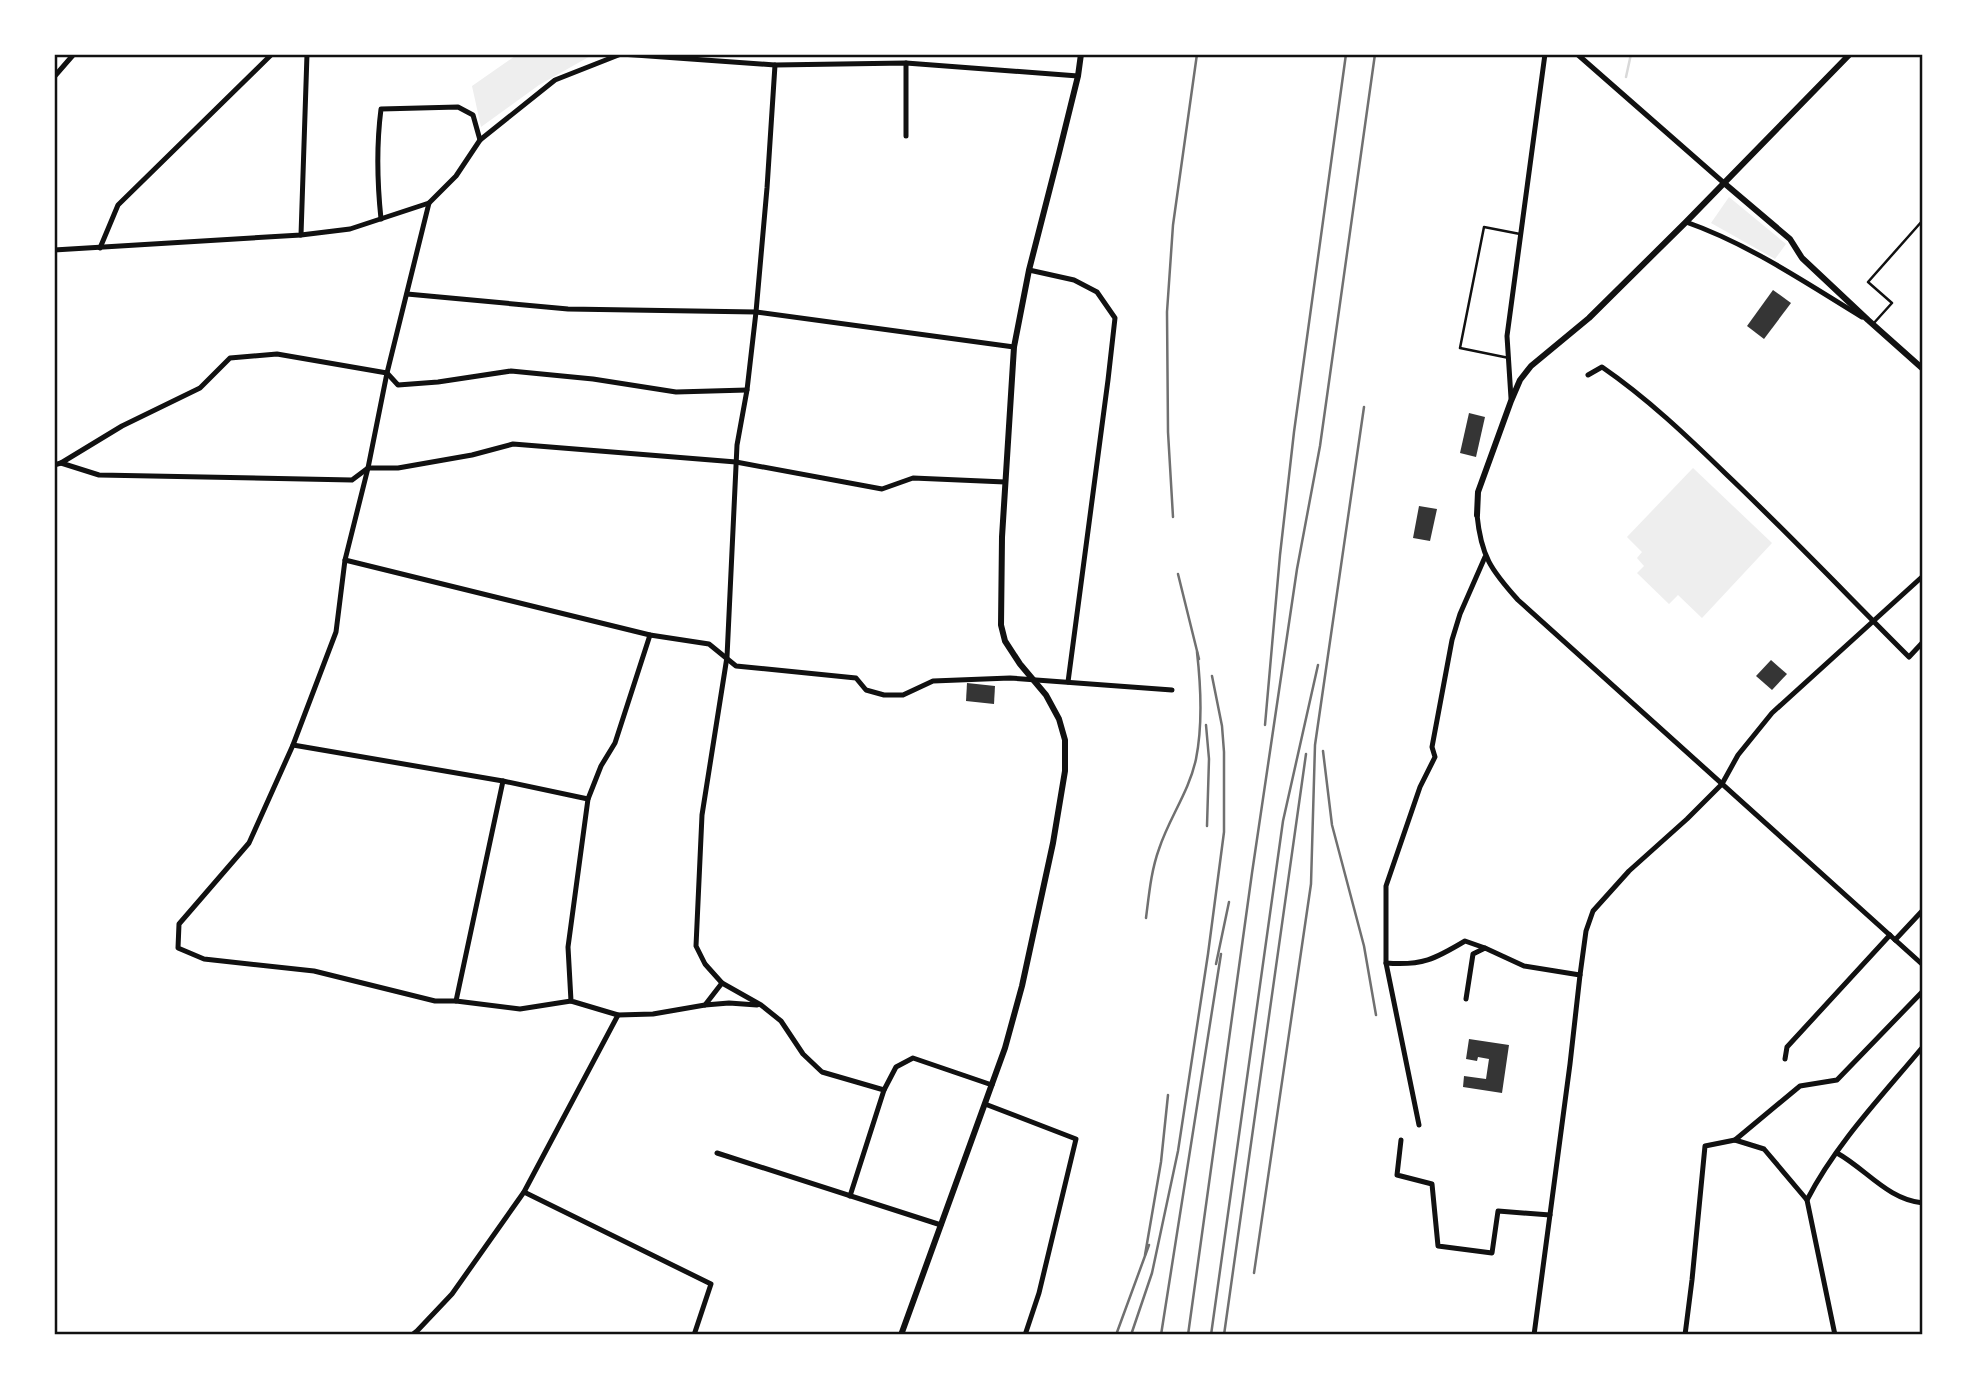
<svg xmlns="http://www.w3.org/2000/svg" width="1977" height="1389" viewBox="0 0 1977 1389" font-family="'Nunito Sans',sans-serif">
<style>
.green{fill:#eee}
.lines{fill:none;stroke-linecap:round;stroke-linejoin:round}
.stream{stroke:#d9d9d9;stroke-width:2.5}
.building{fill:#353535}
.service{stroke:#111;stroke-width:2.5}
.minor{stroke:#111;stroke-width:5}
.tertiary{stroke:#111;stroke-width:6}
.rail{stroke:#707070;stroke-width:2.5}
.neatline{fill:none;stroke:#111;stroke-width:2.5}
</style>
<rect width="100%" height="100%" fill="#fff"/>
<!-- green -->
<g class="green">
<polygon points="518,54 594,54 539,85 481,127 472,86"/>
<polygon points="1729,197 1786,244 1775,259 1711,223"/>
<polygon points="1693,468 1772,543 1702,618 1678,595 1669,604 1637,573 1644,566 1637,558 1642,552 1627,537"/>
</g>
<g class="lines">
<!-- stream -->
<polyline class="stream" points="1626,77 1631,54"/>
</g>
<!-- building -->
<g class="building">
<polygon points="1773,290 1791,303 1764,339 1747,326"/>
<polygon points="1469,413 1485,417 1476,457 1460,453"/>
<polygon points="1419,506 1437,509 1430,541 1413,538"/>
<polygon points="1771,660 1787,674 1772,690 1756,676"/>
<polygon points="967,683 995,686 994,704 966,701"/>
<polygon points="1469,1039 1509,1045 1502,1093 1463,1087 1464,1076 1486,1079 1489,1059 1478,1057 1477,1061 1466,1059"/>
</g>
<g class="lines">
<!-- service -->
<g class="service">
<polyline points="1873,324 1892,303 1868,282 1923,220"/>
<polyline points="1509,358 1460,348 1484,227 1520,234"/>
</g>
<!-- minor -->
<g class="minor">
<polyline points="1577,54 1724,183"/>
<polyline points="775,65 767,188 756,312 747,390 737,445 727,657 702,815 696,946 705,964 722,983 761,1005 781,1021 803,1054 822,1072 884,1090 896,1067 913,1058 992,1085"/>
<polyline points="54,77 74,54"/>
<polyline points="906,136 906,63"/>
<polyline points="429,203 387,373 368,468 345,560 336,632 293,745 249,843 179,924 178,948 204,959 314,971 435,1001 456,1001 520,1009 571,1001"/>
<path d="M381,219C377,181 376,148 381,109L458,107L473,115L480,140"/>
<path d="M1686,222C1749,244 1806,283 1862,317"/>
<polyline points="301,235 307,54"/>
<polyline points="100,248 118,205 272,54"/>
<polyline points="54,250 301,235 350,229 429,203 456,176 480,140 555,80 621,54 775,65 906,63 1078,76"/>
<polyline points="1029,270 1074,280 1097,292 1115,318 1108,380 1068,682"/>
<polyline points="407,294 568,309 756,312 1014,347"/>
<path d="M1588,375L1602,367C1647,398 1687,436 1727,475C1789,534 1848,596 1909,657L1923,642"/>
<polyline points="1511,398 1507,336 1545,54"/>
<polyline points="61,463 122,426 200,388 230,358 277,354 387,373 398,385 438,382 511,371 593,379 676,392 747,390"/>
<polyline points="54,465 61,463 99,475 352,480 368,468 398,468 472,455 513,444 736,462 882,489 913,478 1005,482"/>
<path d="M1477,515C1481,556 1491,570 1518,600L1923,965"/>
<polyline points="345,560 650,635 709,644 736,666 856,678 866,690 884,695 903,695 933,681 1010,678 1172,690"/>
<polyline points="650,635 615,743 601,766 588,799 568,947 571,1001 618,1015 653,1014 705,1005 722,983"/>
<polyline points="293,745 503,781 588,799"/>
<polyline points="1895,940 1923,910"/>
<path d="M1386,963C1422,966 1435,959 1465,941L1485,948"/>
<polyline points="1466,999 1473,954 1485,948 1524,966 1580,975"/>
<polyline points="456,1001 503,781"/>
<polyline points="705,1005 729,1003 757,1005"/>
<polyline points="1785,1059 1787,1047 1890,935"/>
<polyline points="985,1104 1076,1139 1039,1293 1025,1335"/>
<polyline points="1419,1125 1386,963 1386,886 1420,787 1435,757 1432,747 1452,640 1460,614 1485,557"/>
<polyline points="1401,1140 1397,1175 1432,1184 1438,1246 1492,1253 1498,1211 1550,1215"/>
<polyline points="1735,1140 1800,1086 1837,1080 1923,991"/>
<polyline points="717,1153 941,1225"/>
<path d="M1837,1153C1866,1169 1888,1200 1923,1203"/>
<polyline points="524,1192 711,1284 694,1335"/>
<polyline points="850,1196 884,1090"/>
<polyline points="1807,1200 1835,1335"/>
<polyline points="412,1335 417,1331 452,1294 524,1192 618,1015"/>
<polyline points="1534,1335 1570,1064 1580,975 1586,931 1593,911 1629,871 1687,819 1722,784 1738,755 1772,713 1923,576"/>
<path d="M1685,1335L1692,1280L1705,1146L1735,1140L1764,1149L1807,1200C1836,1144 1881,1097 1921,1049"/>
</g>
<!-- tertiary -->
<g class="tertiary">
<polyline points="1724,183 1790,239 1802,258 1868,320 1923,369"/>
<polyline points="1477,515 1478,492 1511,401 1520,380 1531,366 1589,318 1686,222 1850,54"/>
<polyline points="901,1335 1005,1048 1022,986 1053,843 1065,771 1065,740 1059,719 1046,695 1020,664 1005,641 1001,625 1002,537 1014,347 1029,270 1059,153 1078,76 1081,54"/>
</g>
<!-- rail -->
<g class="rail">
<polyline points="1173,517 1168,432 1167,312 1173,225 1197,54"/>
<polyline points="1178,574 1199,659"/>
<polyline points="1206,725 1209,759 1207,826"/>
<polyline points="1265,725 1280,555 1294,432 1346,54"/>
<polyline points="1323,751 1332,825 1364,946 1376,1015"/>
<path d="M1146,918C1149,895 1151,871 1159,849C1169,818 1189,792 1196,759C1203,724 1201,687 1197,652"/>
<polyline points="1216,964 1229,902"/>
<polyline points="1145,1255 1161,1162 1168,1095"/>
<polyline points="1254,1273 1311,884 1315,745 1364,407"/>
<polyline points="1116,1335 1149,1245"/>
<polyline points="1131,1335 1152,1273 1178,1151 1208,954 1224,832 1224,752 1222,726 1212,676"/>
<polyline points="1161,1335 1221,954"/>
<polyline points="1188,1335 1252,873 1297,569 1320,446 1375,54"/>
<polyline points="1211,1335 1283,821 1318,665"/>
<polyline points="1224,1335 1306,754"/>
</g>
</g>
<!-- border -->
<rect width="1977" height="1389" fill="none" stroke="#ffffff" stroke-width="112"/>
<rect x="56" y="56" width="1865" height="1277" class="neatline"/>
</svg>
